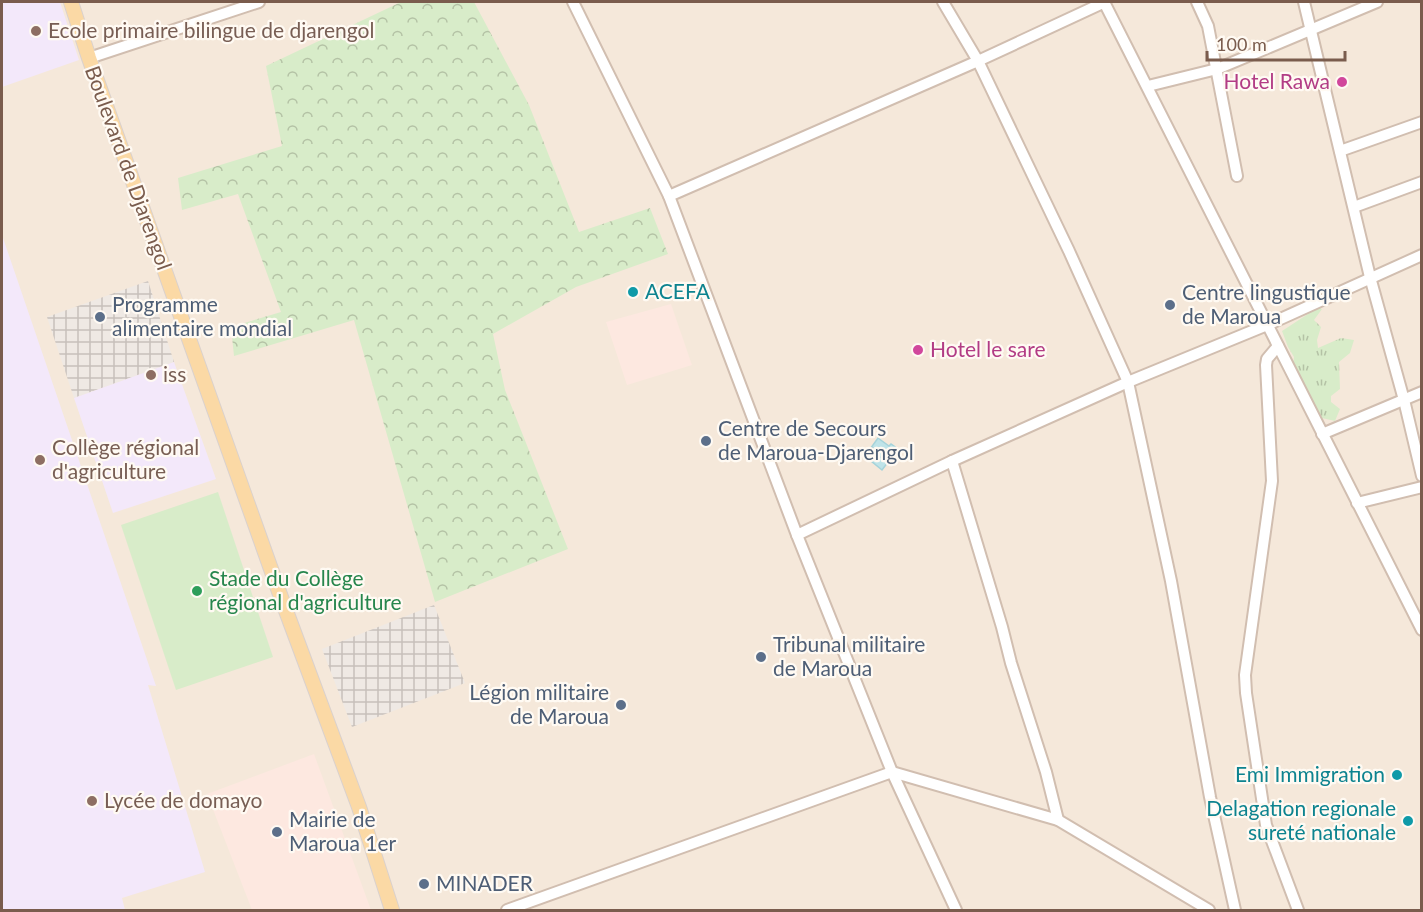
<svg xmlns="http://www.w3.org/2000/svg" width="1423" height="912" viewBox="0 0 1423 912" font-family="Lato,sans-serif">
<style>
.residential{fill:#f5e8da}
.commercial{fill:#fde8e0}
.industrial{fill:url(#industrial-grid)}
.education{fill:#f3e8fa}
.grass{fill:url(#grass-tufts)}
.forest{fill:url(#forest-crowns)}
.pitch{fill:#d8ecc9}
.water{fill:url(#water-ripples);stroke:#a5d3da;stroke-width:1.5}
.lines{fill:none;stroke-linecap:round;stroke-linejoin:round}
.minor-casing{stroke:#d1beb0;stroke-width:14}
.major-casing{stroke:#dad1cd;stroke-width:16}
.minor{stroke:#fff;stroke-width:10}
.major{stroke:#fbd9a5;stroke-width:14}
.education-dot{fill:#8d6e63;stroke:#fffaf3;stroke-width:2}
.hotel-dot{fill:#d1479c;stroke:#fffaf3;stroke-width:2}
.culture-dot{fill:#0f9aa8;stroke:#fffaf3;stroke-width:2}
.service-dot{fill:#5c6f8a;stroke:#fffaf3;stroke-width:2}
.leisure-dot{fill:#2e9e5b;stroke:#fffaf3;stroke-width:2}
.labels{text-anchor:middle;stroke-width:4.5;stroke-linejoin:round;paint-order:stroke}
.education-label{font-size:21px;fill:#785e54;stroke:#fffaf3;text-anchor:start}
.hotel-label{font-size:21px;fill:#b23c85;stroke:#fffaf3;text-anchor:end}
.street-label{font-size:21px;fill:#7a5c4d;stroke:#fffaf3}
.culture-label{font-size:21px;fill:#0d838f;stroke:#fffaf3;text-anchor:end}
.service-label{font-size:21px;fill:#4e5e75;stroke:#fffaf3;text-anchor:start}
.leisure-label{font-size:21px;fill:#27864d;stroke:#fffaf3;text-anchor:start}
</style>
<defs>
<pattern id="industrial-grid" width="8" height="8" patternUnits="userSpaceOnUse" patternTransform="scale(1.5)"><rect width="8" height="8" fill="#efe9e4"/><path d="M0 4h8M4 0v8" fill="none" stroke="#c7c0bb"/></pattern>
<pattern id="grass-tufts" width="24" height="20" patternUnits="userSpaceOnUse" patternTransform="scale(1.5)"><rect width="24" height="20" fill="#d8ecc9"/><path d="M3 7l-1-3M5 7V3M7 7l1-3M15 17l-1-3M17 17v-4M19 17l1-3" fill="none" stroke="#b4c2a5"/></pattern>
<pattern id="forest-crowns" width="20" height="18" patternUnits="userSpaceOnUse" patternTransform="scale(1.5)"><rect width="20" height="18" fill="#d8ecc9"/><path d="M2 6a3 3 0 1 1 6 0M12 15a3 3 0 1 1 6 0" fill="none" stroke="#b4c2a5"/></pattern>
<pattern id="water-ripples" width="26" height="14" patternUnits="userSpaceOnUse" patternTransform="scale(1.5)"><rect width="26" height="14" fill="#bfe3e8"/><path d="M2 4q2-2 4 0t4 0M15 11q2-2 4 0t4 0" fill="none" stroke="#a0bbbe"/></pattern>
</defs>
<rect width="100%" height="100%" fill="#fdf6ec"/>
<!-- residential -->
<rect class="residential" x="2" y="2" width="1419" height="908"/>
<!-- commercial -->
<g class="commercial">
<polygon points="671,304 692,365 627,385 606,322"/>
<polygon points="314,754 371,910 252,910 207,794"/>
</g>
<!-- industrial -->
<g class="industrial">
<polygon points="148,281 174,362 74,398 47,317"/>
<polygon points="434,605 465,683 352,727 322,649"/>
</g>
<!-- education -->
<g class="education">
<polygon points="2,2 60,2 79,60 2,87"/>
<polygon points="2,235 156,686 148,685 205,872 122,898 125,910 2,910"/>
<polygon points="174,362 216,479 113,513 74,398"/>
</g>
<!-- grass -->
<polygon class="grass" points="1312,304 1322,309 1314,320 1321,327 1317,340 1318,348 1341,338 1354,340 1350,353 1339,362 1340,389 1331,396 1331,402 1340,409 1335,421 1313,416 1292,375 1294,357 1288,347 1282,331 1308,314"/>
<!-- forest -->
<polygon class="forest" points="401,2 474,2 529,105 579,232 650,208 668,254 576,287 493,334 505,390 568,549 435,602 354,320 234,356 231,327 281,312 238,194 182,210 178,178 282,146 266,66"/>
<!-- pitch -->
<polygon class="pitch" points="218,492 273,657 176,690 121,525"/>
<!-- water -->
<polygon class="water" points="878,438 889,446 891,444 898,449 882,470 865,456"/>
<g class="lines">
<defs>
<g id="minor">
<polyline points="573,2 669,196 797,535 892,772 956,910"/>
<polyline points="943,2 978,61 1069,251 1128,382 1171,581 1210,797 1235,910"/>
<polyline points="1104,2 1422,630"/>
<polyline points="1197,2 1208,26 1237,176"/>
<polyline points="1304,2 1370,277 1404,400 1422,476"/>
<polyline points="89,58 259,2"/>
<polyline points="1148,86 1217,69 1377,2"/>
<polyline points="1340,151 1422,122"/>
<polyline points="669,196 978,61 1105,2"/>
<polyline points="1354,207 1422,182"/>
<polyline points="1278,346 1267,359 1266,365 1272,481 1245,675 1246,693 1266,825 1298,910"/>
<polyline points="1322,434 1422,392"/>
<polyline points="952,461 1002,627 1011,663 1046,772 1058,820"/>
<polyline points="1357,503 1422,487"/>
<polyline points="797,535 952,461 1128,382 1267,325 1422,255"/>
<polyline points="507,910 892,772 1058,820 1209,910"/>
</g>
<polyline id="major" points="71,2 89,58 282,600 359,807 392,910"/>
</defs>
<!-- minor casing -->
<use href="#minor" class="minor-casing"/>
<!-- major casing -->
<use href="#major" class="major-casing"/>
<!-- minor -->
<use href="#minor" class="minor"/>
<!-- major -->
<use href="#major" class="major"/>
</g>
<!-- markers -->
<g class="education-dot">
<circle cx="36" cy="31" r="6"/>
<circle cx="151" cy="375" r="6"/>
<circle cx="40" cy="460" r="6"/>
<circle cx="92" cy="801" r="6"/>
</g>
<g class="hotel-dot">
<circle cx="1342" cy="82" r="6"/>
<circle cx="918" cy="350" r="6"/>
</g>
<g class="culture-dot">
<circle cx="633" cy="292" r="6"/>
<circle cx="1397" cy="775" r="6"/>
<circle cx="1408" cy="821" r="6"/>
</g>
<g class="service-dot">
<circle cx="1170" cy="305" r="6"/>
<circle cx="100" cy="317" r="6"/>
<circle cx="706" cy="441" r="6"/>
<circle cx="761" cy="657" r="6"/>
<circle cx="621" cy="705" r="6"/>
<circle cx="277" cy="832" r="6"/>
<circle cx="424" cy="884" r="6"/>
</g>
<circle class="leisure-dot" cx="197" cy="591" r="6"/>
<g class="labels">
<!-- education labels -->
<g class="education-label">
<text x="48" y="38">Ecole primaire bilingue de djarengol</text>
<text x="163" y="382">iss</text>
<text x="52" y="455">Collège régional<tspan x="52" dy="24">d'agriculture</tspan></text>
<text x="104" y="808">Lycée de domayo</text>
</g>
<!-- hotel labels -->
<g class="hotel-label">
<text x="1330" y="89">Hotel Rawa</text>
<text x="930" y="357" text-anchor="start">Hotel le sare</text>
</g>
<!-- street labels -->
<g class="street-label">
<text transform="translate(128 168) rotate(70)" y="7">Boulevard de Djarengol</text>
</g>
<!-- culture labels -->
<g class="culture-label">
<text x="645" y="299" text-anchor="start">ACEFA</text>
<text x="1385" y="782">Emi Immigration</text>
<text x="1396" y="816">Delagation regionale<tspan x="1396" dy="24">sureté nationale</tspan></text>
</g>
<!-- service labels -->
<g class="service-label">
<text x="1182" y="300">Centre lingustique<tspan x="1182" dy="24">de Maroua</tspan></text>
<text x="112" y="312">Programme<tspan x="112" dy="24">alimentaire mondial</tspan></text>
<text x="718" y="436">Centre de Secours<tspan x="718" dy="24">de Maroua-Djarengol</tspan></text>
<text x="773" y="652">Tribunal militaire<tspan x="773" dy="24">de Maroua</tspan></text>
<text x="609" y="700" text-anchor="end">Légion militaire<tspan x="609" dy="24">de Maroua</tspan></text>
<text x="289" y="827">Mairie de<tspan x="289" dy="24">Maroua 1er</tspan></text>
<text x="436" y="891">MINADER</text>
</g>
<!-- leisure labels -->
<g class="leisure-label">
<text x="209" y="586">Stade du Collège<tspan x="209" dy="24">régional d'agriculture</tspan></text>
</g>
</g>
<!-- border -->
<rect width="1423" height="912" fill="none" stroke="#7a5c4d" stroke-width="6"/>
<!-- scale -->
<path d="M1207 51v9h138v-9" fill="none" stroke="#7a5c4d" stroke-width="3"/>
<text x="1216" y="51" font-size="18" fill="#7a5c4d" stroke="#fffaf3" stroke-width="4.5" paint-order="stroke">100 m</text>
</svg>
